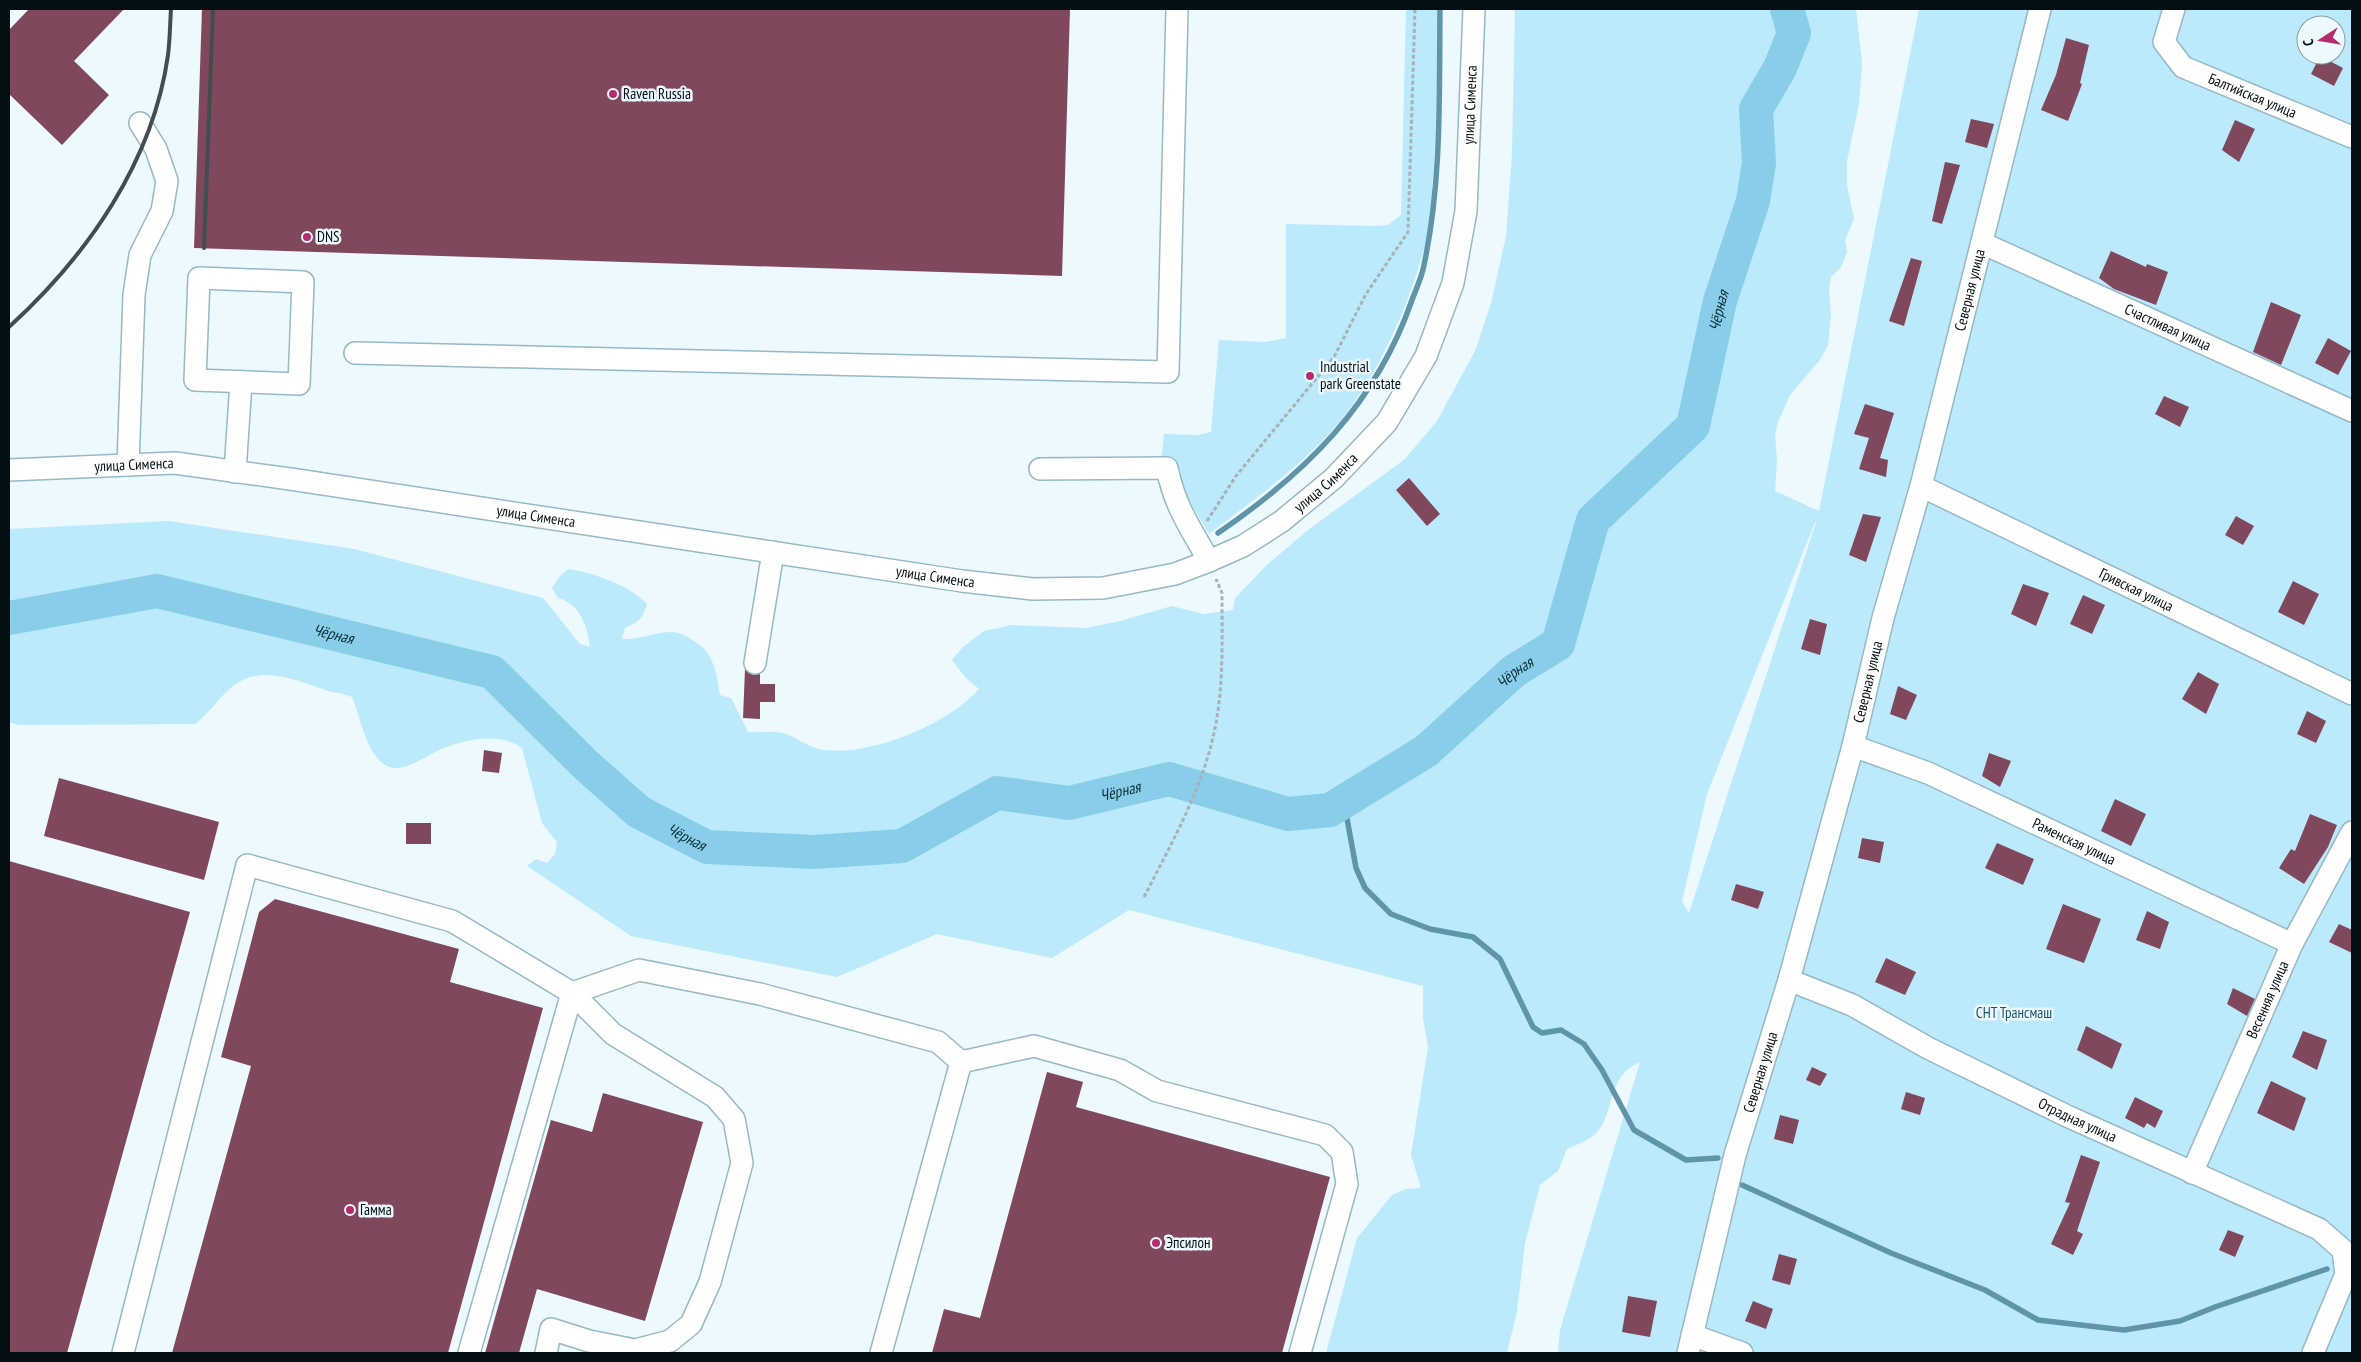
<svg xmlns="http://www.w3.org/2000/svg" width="2361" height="1362" viewBox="0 0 2361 1362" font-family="'PT Sans Narrow',sans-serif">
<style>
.green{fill:#baeafc;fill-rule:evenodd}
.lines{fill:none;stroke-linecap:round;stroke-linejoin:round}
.stream{stroke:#6095a9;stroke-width:5.5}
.river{stroke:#88cee9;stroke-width:34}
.building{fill:#80485c}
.minor-casing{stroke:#97b8c5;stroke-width:24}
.path{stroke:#a6b2b7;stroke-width:3;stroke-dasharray:4 2.5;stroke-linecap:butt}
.minor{stroke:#fff;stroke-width:21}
.rail{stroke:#424d51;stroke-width:4}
.poi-dot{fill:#b52d6c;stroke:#ecf9fe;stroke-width:2}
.labels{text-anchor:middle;stroke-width:5;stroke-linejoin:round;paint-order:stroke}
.poi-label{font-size:15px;fill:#040f13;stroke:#ecf9fe;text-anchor:start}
.street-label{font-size:15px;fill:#040f13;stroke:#ecf9fe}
.park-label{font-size:15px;fill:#1c5568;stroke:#ecf9fe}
.water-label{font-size:16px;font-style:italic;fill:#0b2e39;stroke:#ecf9fe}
</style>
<rect width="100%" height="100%" fill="#ecf9fe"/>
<!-- green -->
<g class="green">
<path d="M1406,9H1438C1437,64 1437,120 1433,176C1431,192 1432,209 1429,225C1419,283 1384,364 1348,411C1311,460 1257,497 1209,534L1193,507L1172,464L1161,463L1164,434L1198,435L1211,432L1219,340L1266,342L1286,338V224L1376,226L1388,225L1401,215Z"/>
<path d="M1515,9H1856L1862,63L1859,104L1847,161V185L1854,219L1845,240L1847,252L1841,267L1831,277L1829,288L1831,316L1828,345L1820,360L1790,395L1778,422L1775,435L1777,461L1775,491L1819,511L1919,9H2352V1353H1558L1560,1330L1640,1062C1606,1077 1616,1109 1598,1131C1590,1140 1578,1144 1567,1149L1558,1171L1540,1185L1525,1243L1517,1311L1507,1353H1326L1357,1238L1392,1195L1405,1189L1421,1188L1411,1155L1428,1047L1423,1017V986L1129,910L1052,958L937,934L837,977L631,936L527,866L536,859L547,863L555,854L557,842L542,823L522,748C497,730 457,741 431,754C418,761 400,774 385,765C366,753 360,716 352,697C343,693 334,693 325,690C296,680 261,664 233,686C219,697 210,713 195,724L19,725L9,722V529L169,521L354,549L543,598L580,644L590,647C588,627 580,604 558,598L552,588L559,577L568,569C592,572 631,586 647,604C643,618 638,623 625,628L622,639C639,640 656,632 673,632C681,633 688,636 694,641C715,654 716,673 720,695L731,698L748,732C761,733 774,730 786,734C799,739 810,748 824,750C872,756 948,724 979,689L966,678L952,660L963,647L984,631L1012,625L1086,628L1120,621L1172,606L1203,614L1233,610L1235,598L1269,563L1308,530L1405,459L1437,421L1476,349L1491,303L1506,236L1512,154ZM2306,25H2336V55H2306ZM1815,522H1816L1689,913L1682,901L1707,794Z"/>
</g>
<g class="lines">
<!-- stream -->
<g class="stream">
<path d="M1218,533C1306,473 1376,404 1412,300C1416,289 1422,277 1424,265C1442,181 1439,94 1440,9"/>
<polyline points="1344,802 1356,868 1365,888 1391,914 1430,929 1473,937 1500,959 1533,1027 1542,1033 1561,1030 1584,1044 1602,1070 1634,1130 1686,1160 1718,1158"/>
<polyline points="1742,1185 1891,1253 1985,1290 2038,1320 2124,1330 2180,1321 2215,1307 2327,1269"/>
</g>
<!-- river -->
<path class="river" id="s1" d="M9,618L157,591L492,672L587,766L639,812L707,847L814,852L902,846L997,793L1069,803L1169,779L1288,814L1330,810L1426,751L1514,671L1558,644L1593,520L1693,426L1720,301L1753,201L1759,163L1756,109L1780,68L1794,33L1787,9"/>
</g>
<!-- building -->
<g class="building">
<polygon points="29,9 124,9 74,61 109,95 62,145 9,94 9,30"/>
<polygon points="202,9 1070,9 1062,276 194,248"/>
<polygon points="2066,38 2089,45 2080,83 2082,84 2068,121 2041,110 2056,75"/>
<polygon points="2320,56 2343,68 2334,86 2311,74"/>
<polygon points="1971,119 1994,124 1987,148 1965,142"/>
<polygon points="2235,120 2255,129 2239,162 2222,150"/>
<polygon points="1945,162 1960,165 1942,224 1932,221"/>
<polygon points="2111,251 2146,267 2147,264 2168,272 2156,305 2114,289 2099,278"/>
<polygon points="1911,258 1922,261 1904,326 1889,321"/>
<polygon points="2271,302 2301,315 2281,365 2253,352"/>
<polygon points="2328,338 2351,351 2338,375 2315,363"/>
<polygon points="2164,396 2189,407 2180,427 2155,414"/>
<polygon points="1865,404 1894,413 1880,458 1888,460 1886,477 1859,469 1869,438 1854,434"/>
<polygon points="1409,478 1440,514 1427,526 1396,490"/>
<polygon points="1863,514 1881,517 1866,562 1849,555"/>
<polygon points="2236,516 2254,526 2243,545 2225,535"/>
<polygon points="2293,581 2319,594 2304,625 2278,612"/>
<polygon points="2023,584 2049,593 2036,626 2011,614"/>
<polygon points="2083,595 2105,605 2092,634 2070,624"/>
<polygon points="1810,619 1827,624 1820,655 1801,649"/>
<polygon points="745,669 753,675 760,674 760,684 775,684 775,702 760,702 760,719 743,718"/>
<polygon points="2198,672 2219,684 2206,714 2182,699"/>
<polygon points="1898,686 1917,695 1906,720 1890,714"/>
<polygon points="2307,711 2326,721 2316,743 2297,734"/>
<polygon points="484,750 502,753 499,773 482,771"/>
<polygon points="1989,753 2011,761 2000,787 1982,776"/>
<polygon points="59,778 219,822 204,880 44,836"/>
<polygon points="2115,799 2146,814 2131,846 2101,831"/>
<polygon points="2310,814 2337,825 2328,847 2304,884 2279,868 2291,849 2295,851"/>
<rect x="406" y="823" width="25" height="21"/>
<polygon points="1862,838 1884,842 1880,863 1858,858"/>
<polygon points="1997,843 2034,859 2023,885 1985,868"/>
<polygon points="9,861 190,912 67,1353 9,1353"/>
<polygon points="1736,884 1764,892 1758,909 1731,900"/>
<polygon points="275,899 459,949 450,982 543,1008 448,1353 172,1353 251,1066 221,1057 259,912"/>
<polygon points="2063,904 2101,919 2084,963 2046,949"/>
<polygon points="2147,911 2169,922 2160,949 2136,940"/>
<polygon points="2339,924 2352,930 2352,953 2329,942"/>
<polygon points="1886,958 1916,972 1905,995 1875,982"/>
<polygon points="2233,988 2255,999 2247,1016 2227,1004"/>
<polygon points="2086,1026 2122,1044 2112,1069 2077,1050"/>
<polygon points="2303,1031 2327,1040 2317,1070 2292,1057"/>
<polygon points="1812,1067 1827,1074 1820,1086 1806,1080"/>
<polygon points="1047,1072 1083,1082 1076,1107 1330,1177 1282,1353 932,1353 944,1309 980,1318"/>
<polygon points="2271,1081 2306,1098 2294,1131 2257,1113"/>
<polygon points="1906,1092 1925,1098 1920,1115 1901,1109"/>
<polygon points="603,1093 703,1122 645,1321 537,1289 519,1353 485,1353 551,1120 592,1132"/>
<polygon points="2135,1097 2163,1111 2155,1128 2147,1123 2144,1128 2125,1118"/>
<polygon points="1780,1115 1799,1120 1793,1144 1774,1139"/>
<polygon points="2081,1155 2100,1162 2077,1231 2083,1234 2073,1255 2051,1244 2070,1203 2065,1202"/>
<polygon points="2228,1230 2244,1236 2235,1257 2219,1250"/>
<polygon points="1779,1254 1797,1259 1790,1285 1772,1280"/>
<polygon points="1628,1296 1657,1301 1650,1337 1622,1332"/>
<polygon points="1753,1301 1773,1309 1766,1329 1745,1321"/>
</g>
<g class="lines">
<defs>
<g id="minor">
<path id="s2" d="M2174,9L2164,42L2183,67L2352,137"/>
<path id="s3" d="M1982,243L2352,411"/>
<polygon points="199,278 303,282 299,384 195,380"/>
<polyline points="355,353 1168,372 1177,9"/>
<polyline points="128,465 134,295 140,255 162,211 167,181 156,149 140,123"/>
<path d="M1040,469L1167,468C1175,507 1190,527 1209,561"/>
<path id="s4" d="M9,470L175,463L297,480L962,581L1033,589L1103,588L1175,574L1209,561L1243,546L1282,521L1334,478L1387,422L1426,356L1453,283L1466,211L1474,9"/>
<polyline points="235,472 241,382"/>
<path id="s5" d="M1921,486L2352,694"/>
<polyline points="755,663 773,552"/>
<path id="s6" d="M1853,746L1928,773L2292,944"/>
<path id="s7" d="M1789,980L1852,1005L1928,1048L2067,1116L2319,1229L2343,1250L2346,1274L2313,1353"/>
<polyline points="572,993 639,970 760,994 938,1042 961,1062"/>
<path id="s8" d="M2192,1173L2292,944L2352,832"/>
<polyline points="1692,1335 1742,1353"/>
<polyline points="123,1353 247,865 452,921 572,993 613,1034 715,1097 734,1119 742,1163 710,1282 691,1324 670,1341 635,1350 589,1341 551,1329 546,1353"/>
<polyline points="469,1353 572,993"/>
<polyline points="881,1353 961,1062 1034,1046 1120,1070 1157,1091 1325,1135 1342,1152 1347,1184 1300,1353"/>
<path id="s9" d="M1688,1353L1735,1155L1789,980L1853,746L1883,618L1921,486L2040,9"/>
</g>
</defs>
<!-- minor casing -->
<use href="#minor" class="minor-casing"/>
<!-- path -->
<g class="path">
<polyline points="1207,521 1236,476 1334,357 1366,294 1408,232 1415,9"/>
<path d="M1144,897C1171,844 1201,792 1214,733C1224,688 1222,639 1222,593L1216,579"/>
</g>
<!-- minor -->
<use href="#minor" class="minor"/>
<!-- rail -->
<g class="rail">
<polyline points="204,248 213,9"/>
<path d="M9,327C87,256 153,162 168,55C170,39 170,24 171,9"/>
</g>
</g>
<!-- markers -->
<g class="poi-dot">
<circle cx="613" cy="94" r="5"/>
<circle cx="307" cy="237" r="5"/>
<circle cx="1310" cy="376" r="5"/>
<circle cx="350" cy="1210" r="5"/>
<circle cx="1156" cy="1243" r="5"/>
</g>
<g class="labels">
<!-- poi labels -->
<g class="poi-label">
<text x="623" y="99">Raven Russia</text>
<text x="317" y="242">DNS</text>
<text x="1320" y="372">Industrial<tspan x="1320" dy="17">park Greenstate</tspan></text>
<text x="360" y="1215">Гамма</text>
<text x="1166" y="1248">Эпсилон</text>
</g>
<!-- street labels -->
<g class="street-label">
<text dy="5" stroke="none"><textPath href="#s2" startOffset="141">Балтийская улица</textPath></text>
<text dy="5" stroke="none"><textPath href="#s4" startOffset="1775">улица Сименса</textPath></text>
<text dy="5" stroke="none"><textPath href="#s9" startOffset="1100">Северная улица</textPath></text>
<text dy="5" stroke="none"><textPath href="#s3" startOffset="204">Счастливая улица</textPath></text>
<text dy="5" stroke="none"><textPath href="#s4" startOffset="125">улица Сименса</textPath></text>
<text dy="5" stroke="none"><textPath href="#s4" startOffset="1355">улица Сименса</textPath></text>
<text dy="5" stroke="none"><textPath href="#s4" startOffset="531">улица Сименса</textPath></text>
<text dy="5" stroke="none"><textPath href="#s4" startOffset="935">улица Сименса</textPath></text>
<text dy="5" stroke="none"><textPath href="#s5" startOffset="239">Гривская улица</textPath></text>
<text dy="5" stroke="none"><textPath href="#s9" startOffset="695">Северная улица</textPath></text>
<text dy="5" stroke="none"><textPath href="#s6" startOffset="241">Раменская улица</textPath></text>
<text dy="5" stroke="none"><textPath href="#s8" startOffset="189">Весенняя улица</textPath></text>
<text dy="5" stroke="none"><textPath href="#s9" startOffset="290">Северная улица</textPath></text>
<text dy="5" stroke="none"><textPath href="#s7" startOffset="321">Отрадная улица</textPath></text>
</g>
<!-- park labels -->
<g class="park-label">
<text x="2014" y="1018">СНТ Трансмаш</text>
</g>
<!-- water labels -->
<g class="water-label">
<text dy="6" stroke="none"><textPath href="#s1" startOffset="2088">Чёрная</textPath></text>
<text dy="6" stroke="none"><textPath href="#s1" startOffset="332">Чёрная</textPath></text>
<text dy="6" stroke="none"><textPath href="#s1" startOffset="1652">Чёрная</textPath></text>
<text dy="6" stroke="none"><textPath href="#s1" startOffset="1204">Чёрная</textPath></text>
<text dy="6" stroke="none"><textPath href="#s1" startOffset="752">Чёрная</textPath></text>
</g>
</g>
<!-- border -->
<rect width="2361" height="1362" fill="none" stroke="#040f13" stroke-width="20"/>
<!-- north arrow -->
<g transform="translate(2321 40) rotate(258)"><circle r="24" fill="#ecf9fe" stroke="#8f9ba0"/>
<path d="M0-4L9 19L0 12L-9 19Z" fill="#b52d6c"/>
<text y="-8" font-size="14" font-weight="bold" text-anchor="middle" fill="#040f13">С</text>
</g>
</svg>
